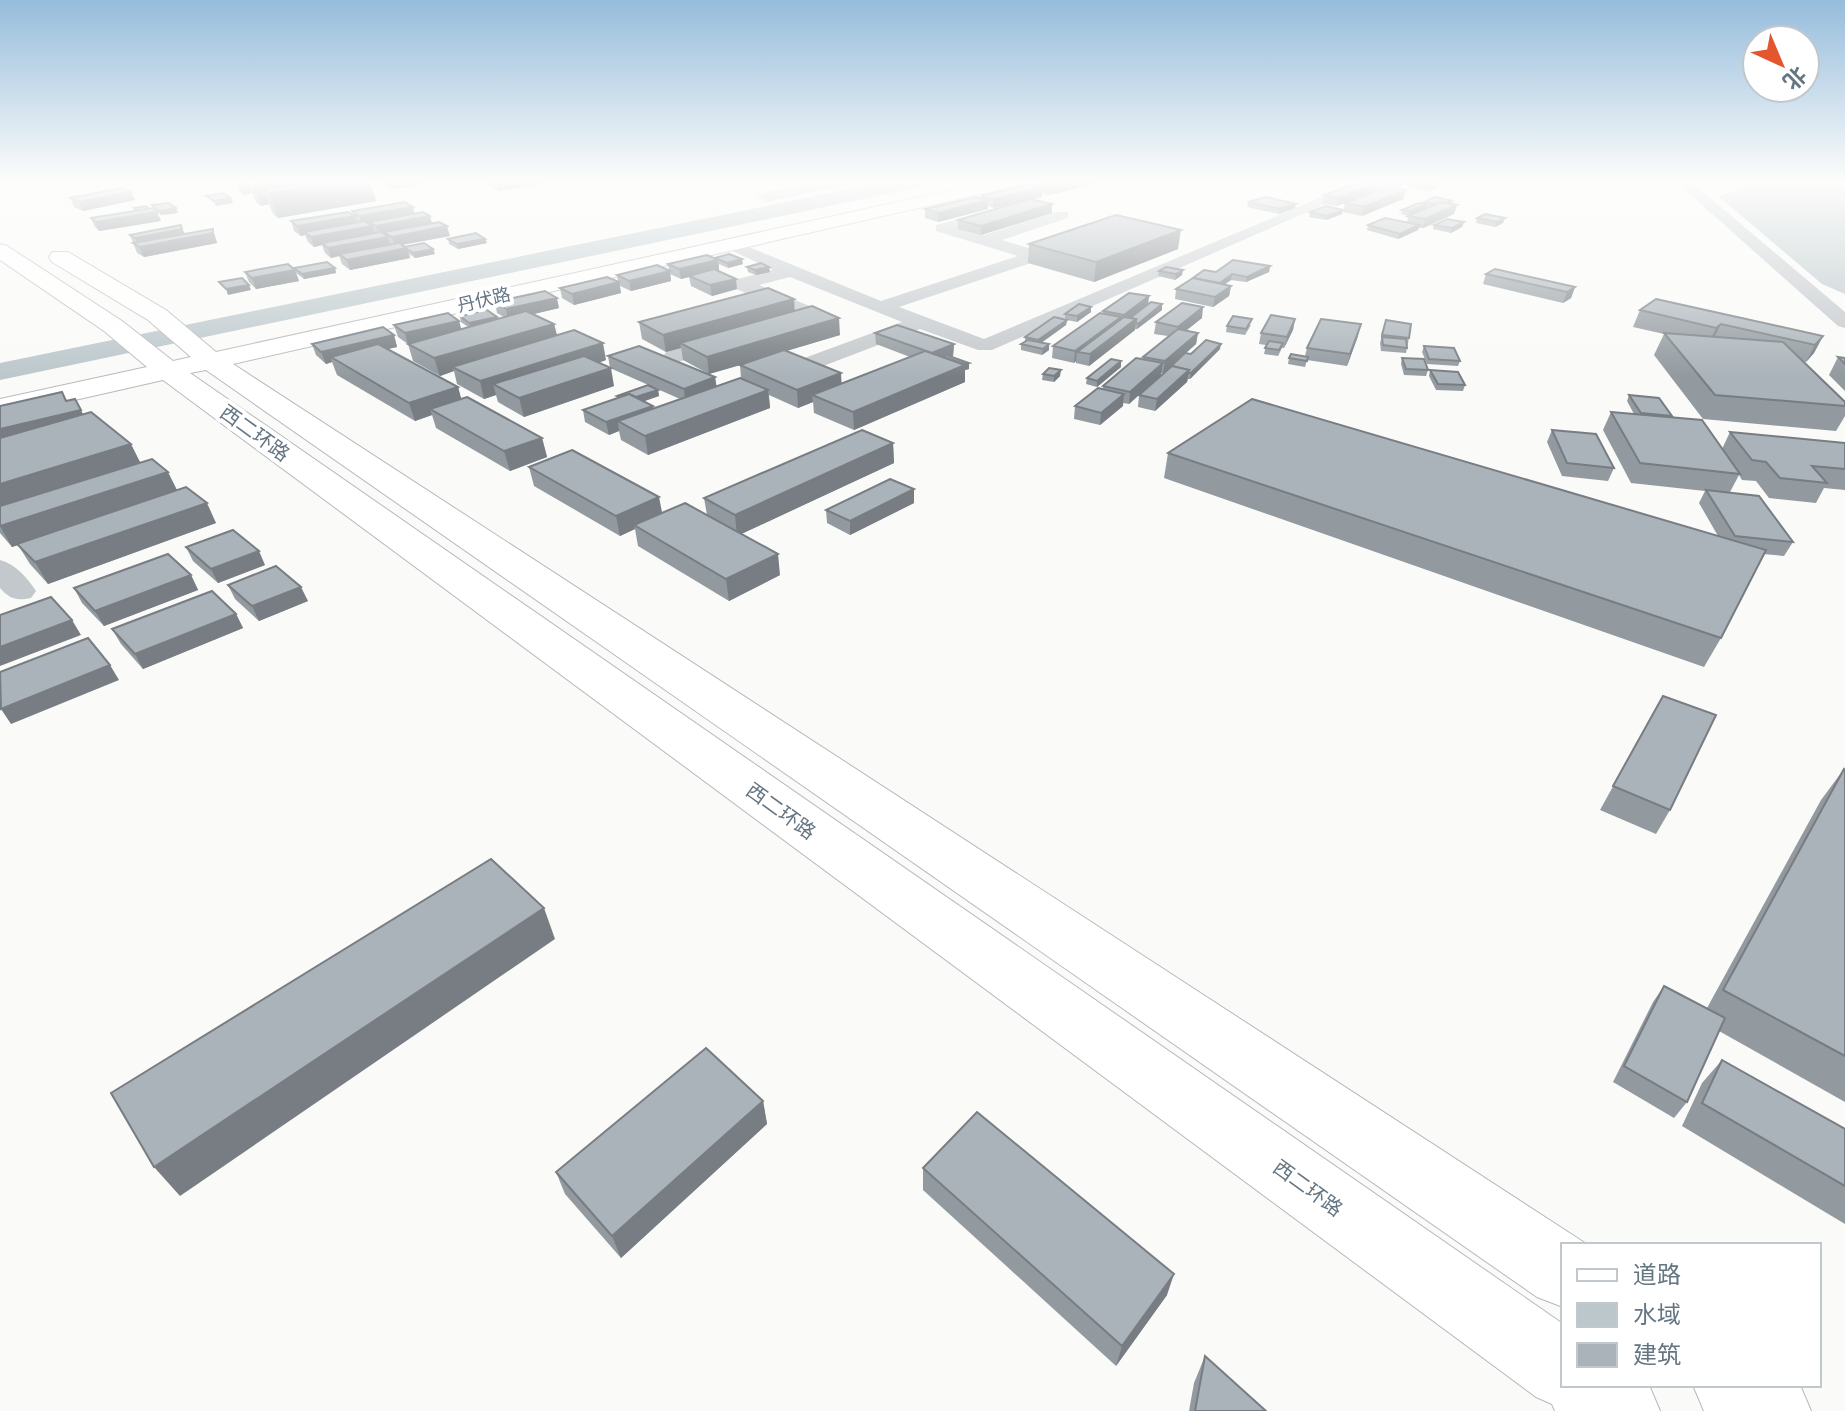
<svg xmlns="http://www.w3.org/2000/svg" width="1845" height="1411" viewBox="0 0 1845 1411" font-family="'Noto Sans','Noto Sans SC',sans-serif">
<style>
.water{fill:#bbc7cb}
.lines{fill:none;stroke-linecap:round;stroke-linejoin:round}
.major-casing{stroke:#b5babe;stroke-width:2}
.minor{fill:#c3c8cc;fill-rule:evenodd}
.major{fill:#fff;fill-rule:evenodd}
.wall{fill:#929a9f;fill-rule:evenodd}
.shaded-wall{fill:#777d82}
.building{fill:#aab3b9;stroke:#777d82;stroke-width:2}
.labels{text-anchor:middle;stroke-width:8;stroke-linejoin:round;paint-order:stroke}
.far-street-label{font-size:18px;fill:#657683;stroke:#fff}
.street-label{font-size:20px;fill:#657683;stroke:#fff}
</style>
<rect width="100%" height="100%" fill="#fafaf8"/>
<!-- water -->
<g class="water">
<polygon points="888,181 949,181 0,380 0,363"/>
<polygon points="1845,185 1845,294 1822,284 1718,196 1749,186"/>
</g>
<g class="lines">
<defs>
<g id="major">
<polygon points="993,181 1024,181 1015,186 233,364 1588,1245 1563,1245 1563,1307 1537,1297 206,370 190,373 1563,1324 1563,1385 1649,1385 1660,1411 1555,1411 1552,1404 1536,1397 163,380 0,417 0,399 147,367 104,331 0,260 0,244 7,246 122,321 173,361 191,357 148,320 52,262 49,257 52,252 68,252 166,310 216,352"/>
<polygon points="1693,1385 1800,1385 1811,1411 1704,1411"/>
</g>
</defs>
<!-- major casing -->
<use href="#major" class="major-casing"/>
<!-- minor -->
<g class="minor">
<polygon points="827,181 854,181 847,185 765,202 757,197 765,192"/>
<polygon points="1360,181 1378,181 992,350 978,350 920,329 818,368 837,376 840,381 837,386 821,386 791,373 788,368 791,363 902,322 790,277 759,285 824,312 827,316 824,320 785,331 778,329 775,325 778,321 798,315 734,288 732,284 734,280 773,270 720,245 722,241 734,241 881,301 1018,256 936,231 936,225 1004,208 1010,210 1010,216 961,228 984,235 1056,212 1068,212 1068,218 1002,240 1035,250 1076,237 1082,238 1084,242 1082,246 899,307 984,339"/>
<polygon points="1675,181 1690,181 1845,312 1845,328 1838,326"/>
<polygon points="728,335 738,341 735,345 674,363 663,357 666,352"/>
<path d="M0,560C16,564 27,578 36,591L31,598C16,601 10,599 0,588Z"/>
</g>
<!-- major -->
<use href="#major" class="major"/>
</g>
<!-- wall -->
<g class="wall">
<polygon points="235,181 370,181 376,201 278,218 273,214 269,204 261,206 256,202 252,193 244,195 239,191"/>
<polygon points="384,181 445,181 393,189 386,185"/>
<polygon points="486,181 558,181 499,191 487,185"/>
<polygon points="1370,181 1415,181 1394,188 1406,190 1403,199 1362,216 1343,212 1345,203 1337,206 1323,204 1324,195 1369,183"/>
<polygon points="1102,182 1049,195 1042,193 1042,197 1032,199 1052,204 1052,213 981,235 958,229 958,220 1016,203 993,208 988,206 988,209 938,222 925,218 925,209 981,199 981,196 1036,186 1036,183"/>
<polygon points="1410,183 1437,188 1429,191 1408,187"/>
<polygon points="131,192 135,200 83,211 74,207 70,198"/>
<polygon points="1452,201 1451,204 1454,214 1423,228 1419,228 1418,230 1398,239 1367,230 1368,225 1407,223 1408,216 1401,214 1402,210 1423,203 1424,202"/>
<polygon points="1248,202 1295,208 1279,214 1247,207"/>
<polygon points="152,205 178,213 161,215 157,212 161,221 99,231 95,227 91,218 135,211 134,208 154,209"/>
<polygon points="352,211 414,214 432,223 450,236 402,245 405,247 435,254 415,258 409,254 410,258 350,270 342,264 339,256 331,258 325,253 322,245 314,247 308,242 305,235 301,236 294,231 291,221 354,215"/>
<polygon points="1310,212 1342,214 1326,220 1309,217"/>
<polygon points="1477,218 1505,218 1503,223 1495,227 1476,223"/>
<polygon points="1464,222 1462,227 1451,233 1433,229 1434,225"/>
<polygon points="185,234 216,239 217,243 144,257 137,253 130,235"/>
<polygon points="448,239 485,239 487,243 458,249 449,244"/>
<polygon points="1029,244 1178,249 1094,282 1028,263"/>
<polygon points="715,258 743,264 728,268 719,264 719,270 717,271 737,289 712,296 691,286 689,277 681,279 670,274 671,281 631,291 620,286 621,293 574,305 562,298 560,288 618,282 617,275 669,271 668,264"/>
<polygon points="1270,266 1269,272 1246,282 1231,280 1225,284 1231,286 1229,296 1213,307 1175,299 1176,289 1216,272"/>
<polygon points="747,267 770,272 756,275 748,272"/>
<polygon points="294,268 335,268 336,273 304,279 296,273"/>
<polygon points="295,270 299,281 256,289 249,282 245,272"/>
<polygon points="1159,271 1182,275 1175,280 1158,276"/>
<polygon points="1486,274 1575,287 1571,298 1563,303 1483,284"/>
<polygon points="495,302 559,308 534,314 554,324 557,335 606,360 599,363 614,386 524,417 498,402 496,395 484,399 457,384 454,371 440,376 413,361 408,344 398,337 394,325 459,321 461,329 468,327 461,322 460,316 498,319 504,317 497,313"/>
<polygon points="1162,304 1162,310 1137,329 1135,329 1135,330 1089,366 1076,363 1076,361 1074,363 1052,358 1053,346 1103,313 1103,311 1148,305"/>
<polygon points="1640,310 1823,336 1814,353 1806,362 1803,361 1845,402 1845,416 1836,431 1703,419 1654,355 1664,334 1633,327"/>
<polygon points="1091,312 1077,322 1067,320 1066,325 1041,343 1049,350 1042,355 1021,350 1021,344 1025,342 1025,337 1065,319 1065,314"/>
<path d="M1202,318L1186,330L1198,333L1196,344L1186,353L1191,354L1220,349L1190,379H1188L1187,382L1155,411L1138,407L1139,395L1129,404L1123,403V406L1100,425L1074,419L1075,406L1103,389V386L1143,359V357L1168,336L1154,334L1156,322ZM1172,365L1168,370L1139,395L1161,375V373H1163Z"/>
<polygon points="1295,319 1293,330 1284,348 1282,348 1278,356 1264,354 1266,345 1259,344 1261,333"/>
<polygon points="1386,320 1409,338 1406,353 1381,351 1380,343"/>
<polygon points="639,322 840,335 786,351 841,384 910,357 876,344 875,333 954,344 953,356 952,357 969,369 965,370 965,382 854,430 814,413 813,402 798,408 769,395 770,408 648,455 621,440 619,431 609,435 585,422 583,410 617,398 617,396 658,390 659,396 643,401 653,406 653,409 680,399 610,368 608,356 715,377 716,386 741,378 740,365 748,363 709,374 683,360 681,348 666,352 642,339"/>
<polygon points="1251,325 1245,335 1226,332 1227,326"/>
<polygon points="394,335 397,347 387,349 458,387 461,399 542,438 547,457 510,471 436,428 432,415 415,421 337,375 332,362 326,364 316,355 312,344"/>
<polygon points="1358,336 1347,366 1307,360 1305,367 1288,364 1289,358 1305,356 1307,348"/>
<polygon points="1424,346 1460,361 1458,366 1427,364 1422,352"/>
<polygon points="1838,357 1845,358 1845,391 1829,375"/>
<polygon points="1402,358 1428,370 1426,376 1404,375 1401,364"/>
<polygon points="1121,367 1097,387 1086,384 1087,378"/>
<polygon points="1430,370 1465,385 1463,391 1436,390 1429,376"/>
<polygon points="1043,374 1060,376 1054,382 1042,380"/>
<polygon points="1629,395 1672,416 1671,417 1722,449 1730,432 1845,443 1845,490 1824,488 1816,503 1769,498 1756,481 1742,480 1739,475 1730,492 1793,542 1784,556 1763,554 1721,638 1704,667 1164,478 1168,453 1718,536 1699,503 1705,491 1631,483 1603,430 1611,412 1634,414 1627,401"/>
<polygon points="67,401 140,462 177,490 216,523 48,584 30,564 18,545 12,547 0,533 0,406"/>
<polygon points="1552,430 1614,468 1608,481 1562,476 1547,442"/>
<polygon points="893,443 894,463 741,534 780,575 729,601 638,546 635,529 620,536 534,486 529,467 662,513 707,515 704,498"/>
<polygon points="914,489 914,503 850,535 827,523 826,510"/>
<polygon points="186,547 265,565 218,583 193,561"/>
<polygon points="191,575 198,590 104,626 82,603 74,588"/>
<polygon points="228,585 308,601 259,621 235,599"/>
<polygon points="236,614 243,628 143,669 121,644 112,629"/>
<polygon points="1663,696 1670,810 1656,834 1600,810"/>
<polygon points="1844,769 1845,770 1845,1102 1719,1031 1687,1102 1674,1118 1613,1082 1653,1002 1664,986 1707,1008 1821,800"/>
<polygon points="1722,1060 1845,1129 1845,1224 1682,1126 1702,1083"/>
<polygon points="763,1101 767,1124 621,1258 565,1194 556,1172"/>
<polygon points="923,1168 1167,1295 1116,1366 923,1190"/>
<polygon points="1205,1356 1266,1411 1189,1411 1194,1383"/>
</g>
<!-- shaded-wall -->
<g class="shaded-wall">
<polygon points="239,181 248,181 252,193 244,195"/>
<polygon points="250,181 370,181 376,201 278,218 269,193 264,189 269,204 261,206 252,182"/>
<polygon points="391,181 445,181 393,189"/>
<polygon points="496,181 558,181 499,191"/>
<polygon points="1074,181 1102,181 1102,182 1049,195 1050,187"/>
<polygon points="1394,181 1408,181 1408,183 1383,193 1385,184"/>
<polygon points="1375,184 1373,193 1337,206 1339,198"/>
<polygon points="1438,184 1437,188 1429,191 1430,187"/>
<polygon points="1042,188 1042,197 993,208 994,199"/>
<polygon points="1406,190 1403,199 1362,216 1364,207"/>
<polygon points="131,192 135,200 83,211 79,202"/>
<polygon points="231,198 233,203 216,206 214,201"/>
<polygon points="988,200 988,209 938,222 938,213"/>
<polygon points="1052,204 1052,213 981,235 981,226"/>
<polygon points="1296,204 1295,208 1279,214 1280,209"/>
<polygon points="1427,204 1425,209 1409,216 1410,211"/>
<polygon points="1457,205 1454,214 1423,228 1425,219"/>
<polygon points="413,207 415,216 369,222 370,224 362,225 359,216"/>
<polygon points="176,208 178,213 161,215 159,211"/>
<polygon points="1343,210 1342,214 1326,220 1327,216"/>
<polygon points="157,212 161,221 99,231 95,222"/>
<polygon points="355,216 358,226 304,232 305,235 301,236 297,226"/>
<polygon points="430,216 433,226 384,232 385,234 379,236 376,226"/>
<polygon points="1505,218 1503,223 1495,227 1497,222"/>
<polygon points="1464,222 1462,227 1451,233 1452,228"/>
<polygon points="181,225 185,235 213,229 217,243 144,257 135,238"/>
<polygon points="1419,225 1418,230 1398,239 1400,234"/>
<polygon points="372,226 375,236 322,243 322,245 314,247 311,237"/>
<polygon points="447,226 450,236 395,246 392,237"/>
<polygon points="1181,230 1178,249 1094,282 1096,262"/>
<polygon points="388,237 391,247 339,254 339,256 331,258 328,248"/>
<polygon points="485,239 487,243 458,249 457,244"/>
<polygon points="407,248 410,258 350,270 347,260"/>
<polygon points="433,249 435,254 415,258 413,253"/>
<polygon points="742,259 743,264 728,268 727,263"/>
<polygon points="718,260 719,270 692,277 689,276 689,277 681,279 679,269"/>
<polygon points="1270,266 1269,272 1246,282 1247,277"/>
<polygon points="769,267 770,272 756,275 755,270"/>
<polygon points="335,268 336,273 304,279 302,274"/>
<polygon points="295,270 299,281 256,289 252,278"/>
<polygon points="1183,270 1182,275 1175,280 1176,274"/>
<polygon points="670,271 671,281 631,291 629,281"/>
<polygon points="1232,274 1231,280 1219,288 1220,283"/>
<polygon points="736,279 737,289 712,296 710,285"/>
<polygon points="619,282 621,293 574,305 572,294"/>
<polygon points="249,285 251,290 228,295 226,289"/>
<polygon points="1231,286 1229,296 1213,307 1215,297"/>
<polygon points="1575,287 1571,298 1563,303 1567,292"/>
<polygon points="1149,296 1148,307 1123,326 1124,315"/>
<polygon points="557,298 559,308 508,320 506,309"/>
<polygon points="794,299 795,316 680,343 681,348 666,352 663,335"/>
<polygon points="1162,304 1162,310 1137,329 1138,324"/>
<polygon points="1091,307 1091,312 1077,322 1077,316"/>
<polygon points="1203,307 1202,318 1177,338 1178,327"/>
<polygon points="497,317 499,322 471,329 469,323"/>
<polygon points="1121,317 1120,328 1077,352 1076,361 1074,363 1075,351"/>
<polygon points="839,318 840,335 709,374 707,357"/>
<polygon points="1136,319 1135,330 1089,366 1090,354"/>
<polygon points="1295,319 1293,330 1284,348 1287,337"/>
<polygon points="1067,320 1066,325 1038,345 1038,340"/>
<polygon points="459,321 462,332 408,345 405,333"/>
<polygon points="554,324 558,340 452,367 454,371 440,376 434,358"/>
<polygon points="1361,324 1358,336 1347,366 1350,354"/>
<polygon points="1721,324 1713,340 1708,345 1716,328"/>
<polygon points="1198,333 1196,344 1163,373 1165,361"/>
<polygon points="394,335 397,347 337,361 331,357 332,362 326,364 321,352"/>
<polygon points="1823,336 1814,353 1806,362 1815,345"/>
<polygon points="603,343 606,360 507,392 493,384 496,395 484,399 480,381"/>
<polygon points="954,344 953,356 939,362 932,353"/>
<polygon points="1049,344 1049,350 1042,355 1043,349"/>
<polygon points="1221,344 1220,349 1190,379 1191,373"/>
<polygon points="1121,361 1121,367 1097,387 1097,381"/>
<polygon points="969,363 969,369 965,370 965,382 854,430 853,412"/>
<polygon points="1163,363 1161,375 1129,404 1130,392"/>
<polygon points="611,368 614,386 524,417 519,398"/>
<polygon points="1061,370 1060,376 1054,382 1054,376"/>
<polygon points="1189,370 1187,382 1155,411 1157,399"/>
<polygon points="841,373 842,391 812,395 813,402 798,408 797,390"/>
<polygon points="715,377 717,389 685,401 684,389"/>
<polygon points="458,387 463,405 430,409 432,415 415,421 409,403"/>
<polygon points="658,390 659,396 628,407 627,401"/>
<polygon points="768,390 770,408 648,455 645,436"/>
<polygon points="1124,394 1123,406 1100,425 1101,413"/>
<polygon points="653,406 655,418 618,421 619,431 609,435 606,422"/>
<polygon points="81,410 87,423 0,443 0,429"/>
<polygon points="542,438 547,457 510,471 504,451"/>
<polygon points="893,443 894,463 737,536 735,515"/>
<polygon points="131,444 141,464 0,508 0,484"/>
<polygon points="168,472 178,492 12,547 0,526"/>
<polygon points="914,489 914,503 850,535 850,521"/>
<polygon points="659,497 663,517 634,525 635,529 620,536 616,516"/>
<polygon points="207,503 216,523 48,584 35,562"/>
<polygon points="259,551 265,565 218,583 211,569"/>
<polygon points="778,554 780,575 729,601 726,579"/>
<polygon points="191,575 198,590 104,626 95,611"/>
<polygon points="301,587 308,601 259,621 252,606"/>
<polygon points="236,614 243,628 143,669 135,654"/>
<polygon points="72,620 81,635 0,666 0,647"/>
<polygon points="110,665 119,680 11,724 1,709"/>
<polygon points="544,908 555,939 180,1196 154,1167"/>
<polygon points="763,1101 767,1124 621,1258 612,1236"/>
<polygon points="1174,1274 1167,1295 1116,1366 1122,1346"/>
</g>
<!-- building -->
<g class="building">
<polygon points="321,181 349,181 269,193 264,189"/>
<polygon points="1047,181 1074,181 1050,187 1036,183"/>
<polygon points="1370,181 1394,181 1385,184"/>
<polygon points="1416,181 1420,181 1438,184 1430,187 1410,183"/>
<polygon points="1361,182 1375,184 1339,198 1324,195"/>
<polygon points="1030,184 1042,188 994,199 981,196"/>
<polygon points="1387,187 1406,190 1364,207 1345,203"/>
<polygon points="122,188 131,192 79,202 70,198"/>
<polygon points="223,193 231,198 214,201 206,196"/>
<polygon points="975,197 988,200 938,213 925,209"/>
<polygon points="1266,197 1296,204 1280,209 1248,202"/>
<polygon points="1435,197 1452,201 1447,203 1441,202 1435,204 1424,202"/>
<polygon points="1030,199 1052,204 981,226 958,220"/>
<polygon points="405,202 413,207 359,216 352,211"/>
<polygon points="1441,202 1457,205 1425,219 1408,216"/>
<polygon points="169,203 176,208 159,211 152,205"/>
<polygon points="1419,203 1427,204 1410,211 1402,210"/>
<polygon points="146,206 149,209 137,211 134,208"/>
<polygon points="1326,206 1343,210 1327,216 1310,212"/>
<polygon points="153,208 157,212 95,222 91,218"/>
<polygon points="348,212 355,216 297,226 291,221"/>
<polygon points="423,212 430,216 376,226 369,222"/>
<polygon points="1485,214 1505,218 1497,222 1477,218"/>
<polygon points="1116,215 1181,230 1096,262 1029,244"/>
<polygon points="1385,218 1419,225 1400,234 1368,225"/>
<polygon points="1447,219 1464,222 1452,228 1434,225"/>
<polygon points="365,221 372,226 311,237 304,232"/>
<polygon points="439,222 447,226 392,237 384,232"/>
<polygon points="181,225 182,229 135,238 130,235"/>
<polygon points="213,229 213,233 140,247 133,243"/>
<polygon points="381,232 388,237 328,248 322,243"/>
<polygon points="476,233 485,239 457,244 448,239"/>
<polygon points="399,243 407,248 347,260 339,254"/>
<polygon points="424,243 433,249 413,253 404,247"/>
<polygon points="729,254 742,259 727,263 715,258"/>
<polygon points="707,255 718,260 679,269 668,264"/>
<polygon points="1233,260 1270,266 1247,277 1232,274 1220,283 1193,278 1204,270 1216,272"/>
<polygon points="327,262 335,268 302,274 294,268"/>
<polygon points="761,263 769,267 755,270 747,267"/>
<polygon points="288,264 295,270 252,278 245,272"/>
<polygon points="657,265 670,271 629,281 617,275"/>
<polygon points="1166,267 1183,270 1176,274 1159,271"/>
<polygon points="714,269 736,279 710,285 689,276"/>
<polygon points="1495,269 1575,287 1567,292 1486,274"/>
<polygon points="607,277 619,282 572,294 560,288"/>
<polygon points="242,278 249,285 226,289 219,282"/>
<polygon points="1193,278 1231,286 1215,297 1176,289"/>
<polygon points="768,288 794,299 663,335 639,322"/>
<polygon points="545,291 557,298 506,309 495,302"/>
<polygon points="1129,293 1149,296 1124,315 1103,311"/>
<polygon points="1656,299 1823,336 1815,345 1721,324 1716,328 1640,310"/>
<polygon points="1151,302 1162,304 1138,324 1136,323 1136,319 1130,318"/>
<polygon points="1182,303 1203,307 1178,327 1156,322"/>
<polygon points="1079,304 1091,307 1077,316 1065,314"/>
<polygon points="812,306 839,318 707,357 680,343"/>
<polygon points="487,310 497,317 469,323 460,316"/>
<polygon points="526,311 554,324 434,358 408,344"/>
<polygon points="448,313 459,321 405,333 394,325"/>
<polygon points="1100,313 1121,317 1075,351 1053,346"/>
<polygon points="1271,315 1295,319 1287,337 1261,333"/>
<polygon points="1233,316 1252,319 1246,329 1227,326"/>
<polygon points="1054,317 1067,320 1038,340 1025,337"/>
<polygon points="1124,317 1136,319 1090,354 1077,352"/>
<polygon points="1321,319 1361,324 1350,354 1307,348"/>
<polygon points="1386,320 1411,324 1409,338 1382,335"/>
<polygon points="897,325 954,344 932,353 875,333"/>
<polygon points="383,327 394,335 321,352 312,344"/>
<polygon points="1178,329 1198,333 1165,361 1143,357"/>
<polygon points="574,330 603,343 480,381 452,367"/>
<polygon points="1664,333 1783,342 1845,402 1845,406 1715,395"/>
<polygon points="1382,337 1406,339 1407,348 1383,345"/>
<polygon points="1028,340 1049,344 1043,349 1021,344"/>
<polygon points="1206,340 1221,344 1191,373 1188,373 1189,370 1172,366 1169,368 1185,353 1191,354"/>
<polygon points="1269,341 1283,343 1279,350 1265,348"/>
<polygon points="378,344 458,387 409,403 331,357"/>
<polygon points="639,346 715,377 684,389 608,356"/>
<polygon points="1424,346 1454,348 1460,361 1429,359"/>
<polygon points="784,350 841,373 797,390 740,365"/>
<polygon points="925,351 965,365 853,412 812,395"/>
<polygon points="1291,354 1308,357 1307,361 1289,358"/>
<polygon points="946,355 969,363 965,364 941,356"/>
<polygon points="584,356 611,368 519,398 493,384"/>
<polygon points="1838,357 1845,358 1845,364"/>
<polygon points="1136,358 1163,363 1130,392 1103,386"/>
<polygon points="1402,358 1424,359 1428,370 1406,369"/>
<polygon points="1111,359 1121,361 1097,381 1087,378"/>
<polygon points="1172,366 1189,370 1157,399 1139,395"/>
<polygon points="1049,368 1061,370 1054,376 1043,374"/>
<polygon points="1430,370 1458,372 1465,385 1438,384"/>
<polygon points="740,378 768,390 645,436 618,421"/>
<polygon points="648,385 658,390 636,397 629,394 620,397 617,396"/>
<polygon points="1098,388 1124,394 1101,413 1075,406"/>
<polygon points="62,392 66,401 75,399 81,410 0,429 0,406"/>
<polygon points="629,394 653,406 606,422 583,410"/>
<polygon points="1629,395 1659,398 1672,416 1641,413"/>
<polygon points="467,397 542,438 504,451 430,409"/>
<polygon points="1252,399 1766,550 1721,638 1168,453"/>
<polygon points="91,412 131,444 0,484 0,438"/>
<polygon points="1611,412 1702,420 1740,474 1640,463"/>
<polygon points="862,430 893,443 735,515 704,498"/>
<polygon points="1552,430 1596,434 1614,468 1567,463"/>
<polygon points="1730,432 1845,443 1845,469 1812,466 1827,483 1780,478 1766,462 1752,460"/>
<polygon points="572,450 659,497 616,516 529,467"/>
<polygon points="152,459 168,472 0,526 0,506"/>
<polygon points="890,479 914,489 850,521 826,510"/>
<polygon points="186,487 207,503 35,562 17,544"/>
<polygon points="1706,490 1759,496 1793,542 1735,536"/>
<polygon points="685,503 778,554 726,579 634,525"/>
<polygon points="233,530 259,551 211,569 186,547"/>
<polygon points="168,554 191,575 95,611 74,588"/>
<polygon points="276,566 301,587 252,606 228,585"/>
<polygon points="212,591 236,614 135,654 112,629"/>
<polygon points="51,597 72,620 0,647 0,615"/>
<polygon points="88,638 110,665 1,709 0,672"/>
<polygon points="1663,696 1716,715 1670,810 1613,786"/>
<polygon points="1844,769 1845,770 1845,1056 1723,990"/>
<polygon points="491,859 544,908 154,1167 111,1093"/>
<polygon points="1664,986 1725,1018 1687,1102 1624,1066"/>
<polygon points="706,1048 763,1101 612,1236 556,1172"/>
<polygon points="1722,1060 1845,1129 1845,1186 1702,1103"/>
<polygon points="977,1112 1174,1274 1122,1346 923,1168"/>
<polygon points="1205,1356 1266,1411 1195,1411"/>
</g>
<!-- sky -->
<linearGradient id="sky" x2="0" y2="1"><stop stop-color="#96bcdc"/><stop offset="0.48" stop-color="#fdfdfc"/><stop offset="1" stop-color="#fdfdfc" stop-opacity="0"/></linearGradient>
<rect width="1845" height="378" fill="url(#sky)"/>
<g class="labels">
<!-- far-street labels -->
<g class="far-street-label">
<text transform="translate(484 300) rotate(-13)" y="6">丹伏路</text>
</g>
<!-- street labels -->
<g class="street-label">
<text transform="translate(255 433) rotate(36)" y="7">西二环路</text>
<text transform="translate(781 811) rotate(36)" y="7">西二环路</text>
<text transform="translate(1308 1188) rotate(36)" y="7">西二环路</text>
</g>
</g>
<!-- legend -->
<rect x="1561" y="1243" width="260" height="144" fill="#ffffff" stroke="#c1c8cd" stroke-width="2"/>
<rect x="1577" y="1269" width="40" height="12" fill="#ffffff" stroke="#c1c8cd" stroke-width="2"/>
<text x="1633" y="1283" font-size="24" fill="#657683">道路</text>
<rect x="1577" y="1303" width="40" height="24" fill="#bbc7cb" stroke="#c1c8cd" stroke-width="2"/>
<text x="1633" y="1323" font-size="24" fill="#657683">水域</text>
<rect x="1577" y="1343" width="40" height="24" fill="#aab3b9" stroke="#c1c8cd" stroke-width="2"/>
<text x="1633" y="1363" font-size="24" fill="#657683">建筑</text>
<!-- north arrow -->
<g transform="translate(1781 64) rotate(136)"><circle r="38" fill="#ffffff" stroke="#c1c8cd" stroke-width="2"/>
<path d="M0-6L14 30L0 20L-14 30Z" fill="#e4572e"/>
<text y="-12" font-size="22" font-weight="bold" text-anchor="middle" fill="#657683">北</text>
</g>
</svg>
